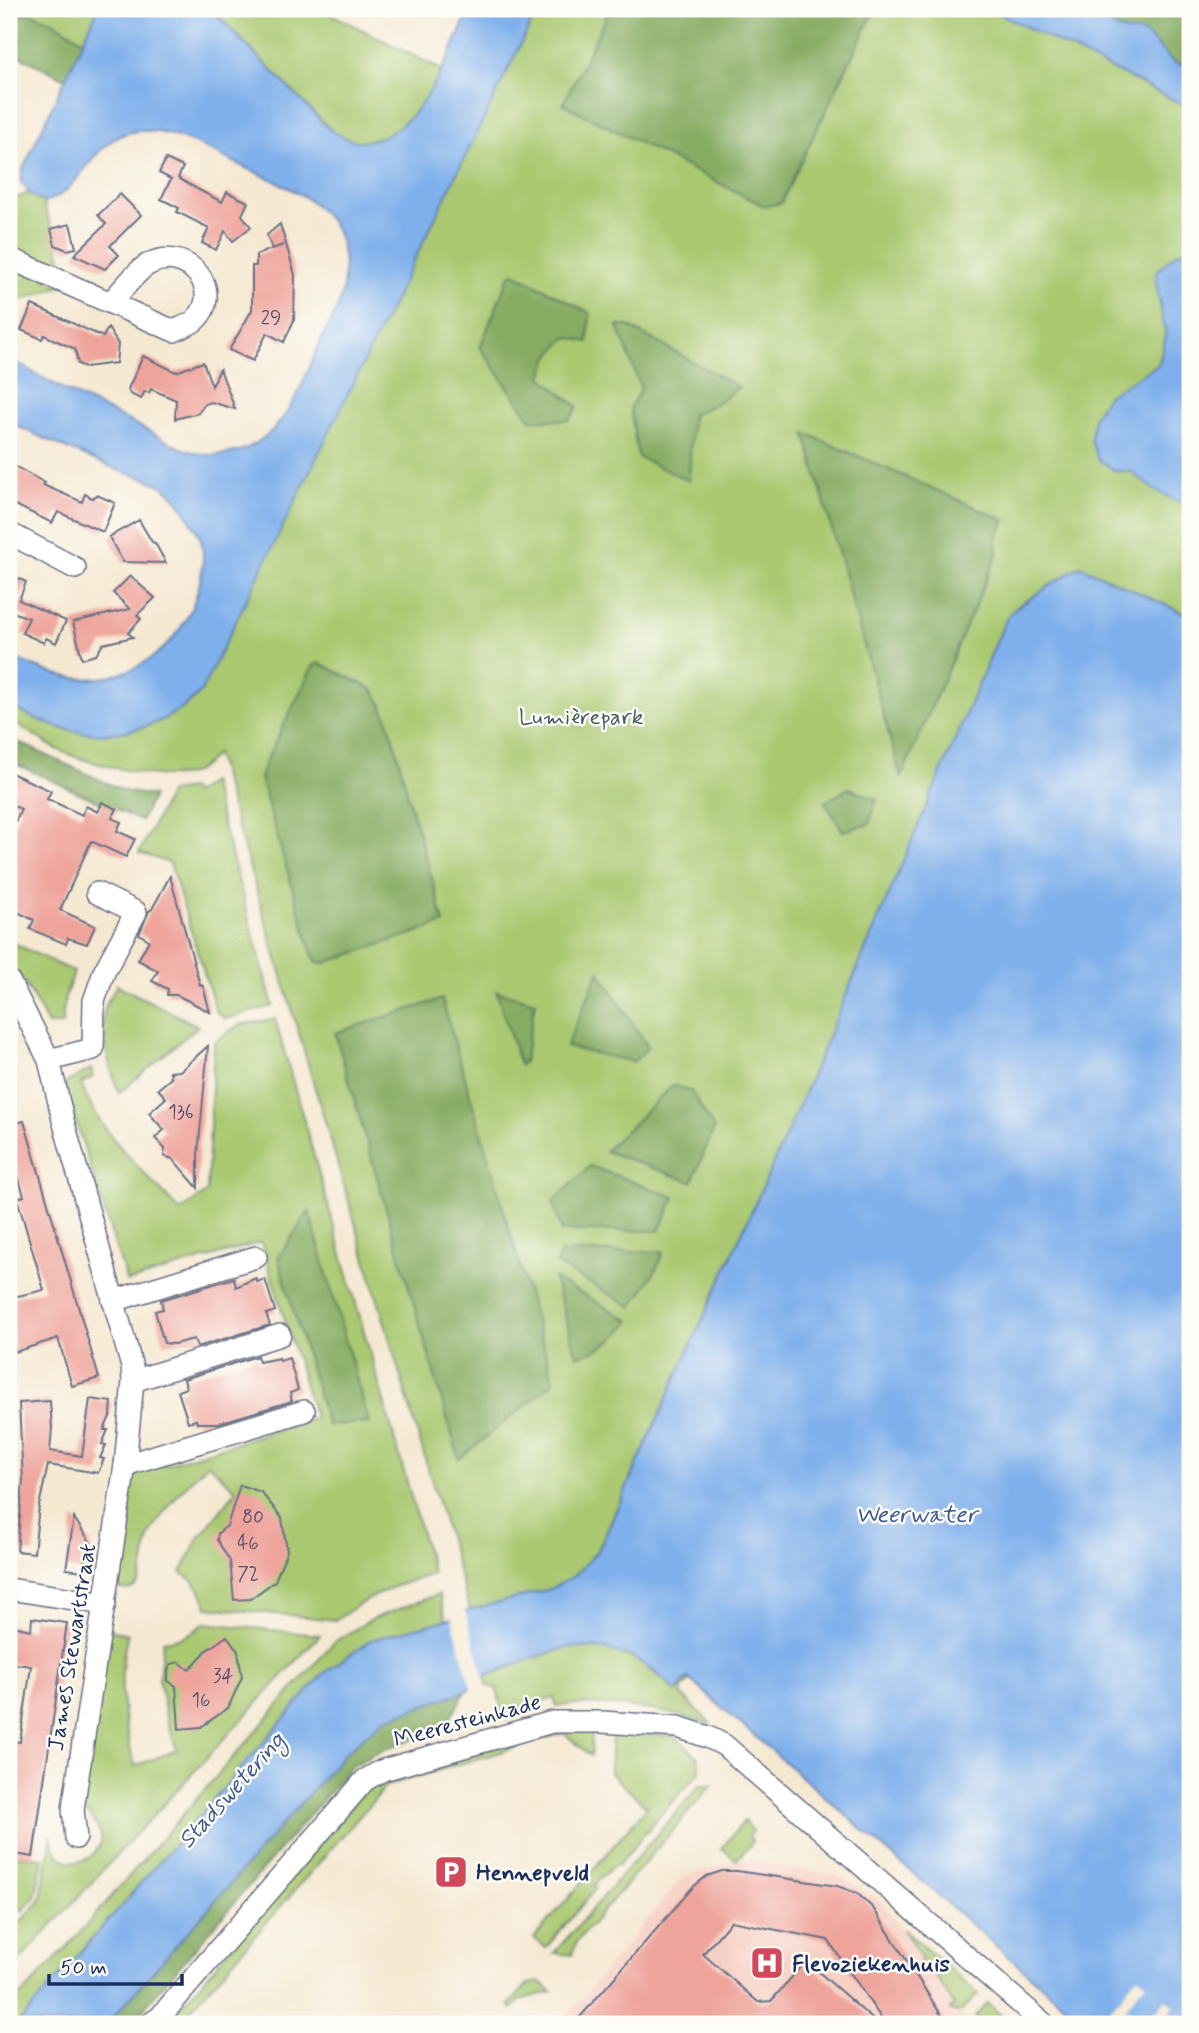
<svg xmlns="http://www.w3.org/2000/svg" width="1199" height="2033" viewBox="0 0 1199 2033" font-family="Mynerve,sans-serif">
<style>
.built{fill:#f7d1c6}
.green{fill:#a9c870;stroke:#627c67;stroke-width:2}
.forest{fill:#86ac62;stroke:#506e60;stroke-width:2}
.water{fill:#80b0eb;stroke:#4e70a4;stroke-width:2}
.pier{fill:#f5e8d1}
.building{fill:#eea49b}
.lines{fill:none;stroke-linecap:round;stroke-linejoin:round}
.minor-casing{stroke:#677086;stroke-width:24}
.minor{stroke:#fff;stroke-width:21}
.labels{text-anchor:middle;stroke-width:5;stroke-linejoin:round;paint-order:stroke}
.number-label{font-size:19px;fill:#504c6d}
.park-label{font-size:23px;fill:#465d63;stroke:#fdfcf7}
.street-label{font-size:23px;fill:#1b2f5e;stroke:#fdfcf7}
.poi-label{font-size:23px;font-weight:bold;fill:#1b2f5e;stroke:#fdfcf7;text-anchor:start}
.water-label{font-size:24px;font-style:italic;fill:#3e5c8f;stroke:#fdfcf7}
</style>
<rect width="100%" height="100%" fill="#fdfcf7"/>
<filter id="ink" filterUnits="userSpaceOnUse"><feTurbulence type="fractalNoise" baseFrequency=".0143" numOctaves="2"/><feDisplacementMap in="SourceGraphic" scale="14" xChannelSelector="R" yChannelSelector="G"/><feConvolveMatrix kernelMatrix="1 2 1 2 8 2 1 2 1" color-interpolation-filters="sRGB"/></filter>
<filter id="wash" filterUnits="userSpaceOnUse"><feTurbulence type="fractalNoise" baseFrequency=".00686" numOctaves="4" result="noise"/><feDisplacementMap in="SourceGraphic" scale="28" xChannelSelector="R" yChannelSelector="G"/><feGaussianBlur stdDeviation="1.57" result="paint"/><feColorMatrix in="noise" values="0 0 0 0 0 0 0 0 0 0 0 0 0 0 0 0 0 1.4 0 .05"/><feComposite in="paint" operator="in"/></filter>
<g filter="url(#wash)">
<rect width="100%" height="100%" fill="#f5e8d1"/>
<!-- built -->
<polygon class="built" points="740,1859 838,1876 881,1901 966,2024 560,2024 684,1876"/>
<!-- green -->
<g class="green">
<path d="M9,9H98L83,41C55,23 43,12 9,15Z"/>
<path d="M211,9H321L442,70C426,103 398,143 356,141C348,141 338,134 331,130Z"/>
<path d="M536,9H990L1190,108V247L1174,255L1156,283L1166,336L1159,364L1108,395L1113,470L1131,472L1155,490L1190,507V616L1080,566L1014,609L1005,622L789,1129L598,1550L573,1577L551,1589L470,1610L216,754C207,763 199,772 186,775C159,781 79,761 55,748C39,739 24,728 9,719V706C27,714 45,724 65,729C110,741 164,729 198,695Z"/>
<polygon points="29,193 43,202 66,273 9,247 9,201"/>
<polygon points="9,263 62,286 9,304"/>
<polygon points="211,782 273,1006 225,1019 216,1011 170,863 139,853 170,792 190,789 194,794"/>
<polygon points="9,941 74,972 65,997 62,1024 48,1024 25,983 9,962"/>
<path d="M117,985L198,1026L119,1093C110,1069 97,1030 106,1005C109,998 113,991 117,985Z"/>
<path d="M275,1019L433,1574L393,1587L361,1603L336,1620L207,1607C204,1592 195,1581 181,1573L198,1539L236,1491L208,1463C187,1484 164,1508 150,1535C144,1548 145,1580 135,1587C129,1592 122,1589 115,1587L132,1475L315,1418L261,1242L127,1282L64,1084L91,1069L93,1077L81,1083C98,1134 145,1172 180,1211L207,1192L214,1042L239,1025Z"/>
<polygon points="439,1594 446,1620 371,1640 324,1673 18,2024 9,2024 9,2001 25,1992 69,1945 334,1642 372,1619"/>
<path d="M204,1623L320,1635L9,1972V1934L40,1901L52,1835C51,1848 58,1858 71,1862C91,1863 109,1844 96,1825C91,1817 83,1810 77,1803L110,1630L128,1634C116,1675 123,1725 135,1766L177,1750L166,1717L159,1679L163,1641C180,1639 192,1635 204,1623Z"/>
<path d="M569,1647C622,1648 637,1655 676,1691L687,1678L690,1680L682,1689L681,1694L711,1724C661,1709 608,1701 556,1706L554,1698L502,1713L497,1689L488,1686L485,1677L533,1658Z"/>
<polygon points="548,1729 588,1729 592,1734 591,1756 564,1733 386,1786 178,2024 166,2024 372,1782"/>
<polygon points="615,1731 674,1736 698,1757 700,1772 659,1816 618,1866 615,1864 593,1886 596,1888 546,1948 534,1938 647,1807 610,1773 612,1735"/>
<polygon points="700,1785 712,1785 576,1942 572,1955 554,1953"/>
<polygon points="744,1821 753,1831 749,1837 753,1842 736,1860 722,1848"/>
<polygon points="9,1855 43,1858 35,1897 22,1911 9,1898"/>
<polygon points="903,1929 978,1994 962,2011 956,2013 950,2010 954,2005 929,1966 924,1969 919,1962 922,1959"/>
<polygon points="541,1982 552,1992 522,1999 512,2009 509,2005 528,1984"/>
<polygon points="987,2003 1011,2024 983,2024 975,2017"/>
</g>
<!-- forest -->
<g class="forest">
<polygon points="610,9 875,9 781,203 764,206 563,104"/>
<polygon points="1072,9 1190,9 1190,67 1173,62 1148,36 1140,32 1126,32"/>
<polygon points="30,13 53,21 83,41 65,79 9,51 9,15"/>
<polygon points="514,273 590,313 588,342 567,337 549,356 542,377 578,407 569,420 531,420 480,347 509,276"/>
<polygon points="618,326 628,326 739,387 717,403 692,415 689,481 638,457 630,407 641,389"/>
<polygon points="805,433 1005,520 996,541 997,555 901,778"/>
<path d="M319,663L371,688C389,705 403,778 410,804C422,844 434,883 444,923L325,963L317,962L312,954L260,778L265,763L313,666Z"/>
<polygon points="9,738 124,791 153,796 141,821 9,761"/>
<polygon points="849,788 877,799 869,824 843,831 825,802"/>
<polygon points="599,971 648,1047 634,1062 566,1047"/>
<polygon points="496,991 535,1002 524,1062 520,1065"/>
<polygon points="442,999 554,1382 459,1459 335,1033"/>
<polygon points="673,1085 691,1091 714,1129 692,1182 605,1151"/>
<polygon points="590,1166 675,1197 659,1231 562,1231 553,1202"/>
<polygon points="309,1211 369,1423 327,1425 278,1258"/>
<polygon points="561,1252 663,1252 657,1268 632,1307 556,1264"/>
<path d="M554,1278L630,1321C612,1342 604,1349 577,1356Z"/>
<path d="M466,1691L444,1729C410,1739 380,1749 350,1768L130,2024L109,2022L344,1754L385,1719Z"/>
</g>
<!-- water -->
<g class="water">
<path d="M98,9H211L330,130C338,133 347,140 355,141C418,146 449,54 470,9H538L201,692C166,727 113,742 65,729C45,724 27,714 9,706V656C41,670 75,685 111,676C158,665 190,628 200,582C203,568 205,553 201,540C200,534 194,527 191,521C185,510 176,496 165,488C152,479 131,475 116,469C79,454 44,439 9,422V357C48,384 92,403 135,424C159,436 185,455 212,455C231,455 251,449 266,436C295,413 308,368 323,336C329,324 337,311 341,298C346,279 345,248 336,230C316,195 276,182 242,166C212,152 181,133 148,131C91,127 85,195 43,202L29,193L21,182L23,169Z"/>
<polygon points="990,9 1072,9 1126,32 1140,32 1148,36 1173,62 1190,67 1190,108"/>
<polygon points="1190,247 1190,507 1154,490 1131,472 1114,470 1098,459 1091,440 1094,416 1108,395 1159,364 1166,336 1156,283 1156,272 1174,255"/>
<polygon points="1080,566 1190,616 1190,2024 1086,2024 688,1678 676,1692 658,1674 631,1656 601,1648 569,1647 533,1658 491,1673 466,1691 385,1719 344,1754 107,2024 18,2024 324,1673 371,1640 446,1620 470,1610 551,1589 573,1577 598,1551 789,1129 1005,622 1014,609"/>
</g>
<!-- pier -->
<g class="pier">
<polygon points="465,1611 485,1681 472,1691 451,1615"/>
<polygon points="1138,1975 1146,1982 1125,2008 1145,2024 1128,2024 1110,2010"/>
<polygon points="1166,1999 1175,2006 1160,2024 1146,2024"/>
</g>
<g id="blocks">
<!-- building -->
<g class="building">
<polygon points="166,159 183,167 178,178 199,190 222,202 227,192 248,202 242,215 251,227 233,241 225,231 216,250 202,243 209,228 177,212 179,208 161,199 171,179 159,173"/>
<polygon points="120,194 141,215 110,246 119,255 105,269 74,255 106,224 98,215"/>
<polygon points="70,224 76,248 67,250 55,245 51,229"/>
<polygon points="280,224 295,275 294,320 284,342 267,333 253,361 229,350 252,310 252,266 256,266 256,255 283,245 272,249 267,235"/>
<polygon points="32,305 103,337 108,328 118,344 116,363 85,367 78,364 75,349 44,335 42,339 21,330"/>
<polygon points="143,356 176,372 203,362 212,386 220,369 235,409 211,402 205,404 198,413 175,419 176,400 151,389 149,393 145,391 141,399 130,394 128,389"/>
<polygon points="9,463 45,483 43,485 82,502 85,494 92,498 97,495 115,503 103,532 58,512 52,523 9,502"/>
<polygon points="139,520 152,542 155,543 166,563 123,562 109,537"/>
<polygon points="9,574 26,582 19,600 66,621 56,643 46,638 44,643 22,633 29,618 13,612 9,622"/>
<polygon points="130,576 155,598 137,615 141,619 128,633 133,637 103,644 96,655 82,659 73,622 130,609 113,593"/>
<polygon points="9,772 51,791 47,799 82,815 86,806 98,812 102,802 117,809 112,818 121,822 117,831 135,839 126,857 91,841 60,910 95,926 87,944 68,938 66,944 30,929 34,920 9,908 9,836 21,809 9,804"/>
<polygon points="170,876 200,985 203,986 210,1012 177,995 167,995 168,989 152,981 158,971 138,960 149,940 139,934 149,911 152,909"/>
<polygon points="208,1046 198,1154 198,1188 173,1159 164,1156 165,1149 155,1138 164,1130 149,1113 166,1098 158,1089 171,1078 170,1072 180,1071"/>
<polygon points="24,1121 99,1378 72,1386 58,1338 15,1352 9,1314 9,1298 44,1290 17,1198 24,1196 9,1145 9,1125"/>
<polygon points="234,1278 236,1287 256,1278 257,1282 265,1279 275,1311 266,1314 270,1325 197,1347 194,1339 174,1344 164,1343 155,1311 163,1309 161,1300"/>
<polygon points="257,1356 259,1362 279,1358 280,1361 289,1358 298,1390 290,1393 292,1401 219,1423 197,1423 196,1420 188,1422 178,1391 186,1388 184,1379"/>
<polygon points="90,1399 112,1402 111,1414 104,1430 108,1430 102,1444 106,1445 100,1458 104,1459 98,1473 48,1465 39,1506 34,1553 17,1551 23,1480 19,1403 50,1401 52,1428 50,1451 82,1456"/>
<polygon points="240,1485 261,1492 282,1518 287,1551 275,1581 250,1599 234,1600 230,1561 217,1540 218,1533 227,1526"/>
<polygon points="74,1518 91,1543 90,1558 85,1557 83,1571 66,1569"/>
<polygon points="32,1618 67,1623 33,1857 9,1853 9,1818 13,1789 9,1788 9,1758 11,1741 20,1742 31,1666 9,1663 9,1625 31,1630"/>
<polygon points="227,1636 238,1651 242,1677 228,1708 201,1727 179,1729 176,1686 168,1681 168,1670 171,1664 179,1662 189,1670 207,1650"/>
<polygon points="722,1871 737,1871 837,1886 857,1893 873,1908 947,2024 885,2024 828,1940 731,1921 703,1954 758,2002 771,2001 806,1961 878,2024 574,2024 693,1887 707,1876"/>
</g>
</g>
</g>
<g filter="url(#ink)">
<use href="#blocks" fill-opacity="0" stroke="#677086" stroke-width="2"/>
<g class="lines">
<defs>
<g id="minor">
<path d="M9,258L174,331C180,328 189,325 194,321C226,293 189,244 149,264C138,269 121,292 111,302"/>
<polyline points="9,533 75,568"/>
<polyline points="9,981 49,1060 63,1120 132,1367 133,1381 125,1465 73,1809 76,1838"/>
<polyline points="49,1060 93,1049 94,1001 104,972 136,912 97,893"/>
<polyline points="113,1301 256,1257"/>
<polyline points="133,1381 280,1335"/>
<polyline points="125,1465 304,1411"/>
<polyline points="9,1589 105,1604"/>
<polyline points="150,2024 160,2017 365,1780 383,1770 552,1722 602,1722 678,1727 708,1737 724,1745 1044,2024"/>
</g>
</defs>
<!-- minor casing -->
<use href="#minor" class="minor-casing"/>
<!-- minor -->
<use href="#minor" class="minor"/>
</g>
</g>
<!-- icons -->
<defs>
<symbol id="parking-square" viewBox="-11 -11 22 22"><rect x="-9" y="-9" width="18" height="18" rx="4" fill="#d1495b" stroke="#fdfcf7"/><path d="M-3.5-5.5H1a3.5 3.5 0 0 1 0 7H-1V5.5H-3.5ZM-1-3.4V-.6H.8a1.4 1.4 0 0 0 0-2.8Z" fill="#fff"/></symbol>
<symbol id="hospital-square" viewBox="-11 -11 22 22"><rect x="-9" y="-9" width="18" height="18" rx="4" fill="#d1495b" stroke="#fdfcf7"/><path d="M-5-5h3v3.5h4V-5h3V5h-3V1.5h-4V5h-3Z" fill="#fff"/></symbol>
</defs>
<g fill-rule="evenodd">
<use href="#parking-square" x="432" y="1853" width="38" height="38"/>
<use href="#hospital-square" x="748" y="1944" width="38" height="38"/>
</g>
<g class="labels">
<!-- number labels -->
<g class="number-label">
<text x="271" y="324">29</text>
<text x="181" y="1118">136</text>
<text x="253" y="1523">80</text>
<text x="248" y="1549">46</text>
<text x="248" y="1580">72</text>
<text x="223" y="1682">34</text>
<text x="201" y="1706">16</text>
</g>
<!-- park labels -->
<g class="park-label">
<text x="581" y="724">Lumièrepark</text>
</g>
<!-- street labels -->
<g class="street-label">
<text transform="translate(71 1647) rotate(-81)" y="8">James Stewartstraat</text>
<text transform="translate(467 1720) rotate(-15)" y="8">Meeresteinkade</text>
</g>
<!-- poi labels -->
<g class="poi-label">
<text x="476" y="1880">Hennepveld</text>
<text x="792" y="1971">Flevoziekenhuis</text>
</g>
<!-- water labels -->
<g class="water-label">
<text x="916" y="1522">Weerwater</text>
<text transform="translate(231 1790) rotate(-48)" y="8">Stadswetering</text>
</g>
</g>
<!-- margin -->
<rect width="1199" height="2033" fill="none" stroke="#fdfcf7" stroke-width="35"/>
<!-- scale -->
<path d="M49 1974v10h133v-10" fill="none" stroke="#1b2f5e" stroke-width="3.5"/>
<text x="60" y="1974" font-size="21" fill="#1b2f5e" stroke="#fdfcf7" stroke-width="5" paint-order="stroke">50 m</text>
</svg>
